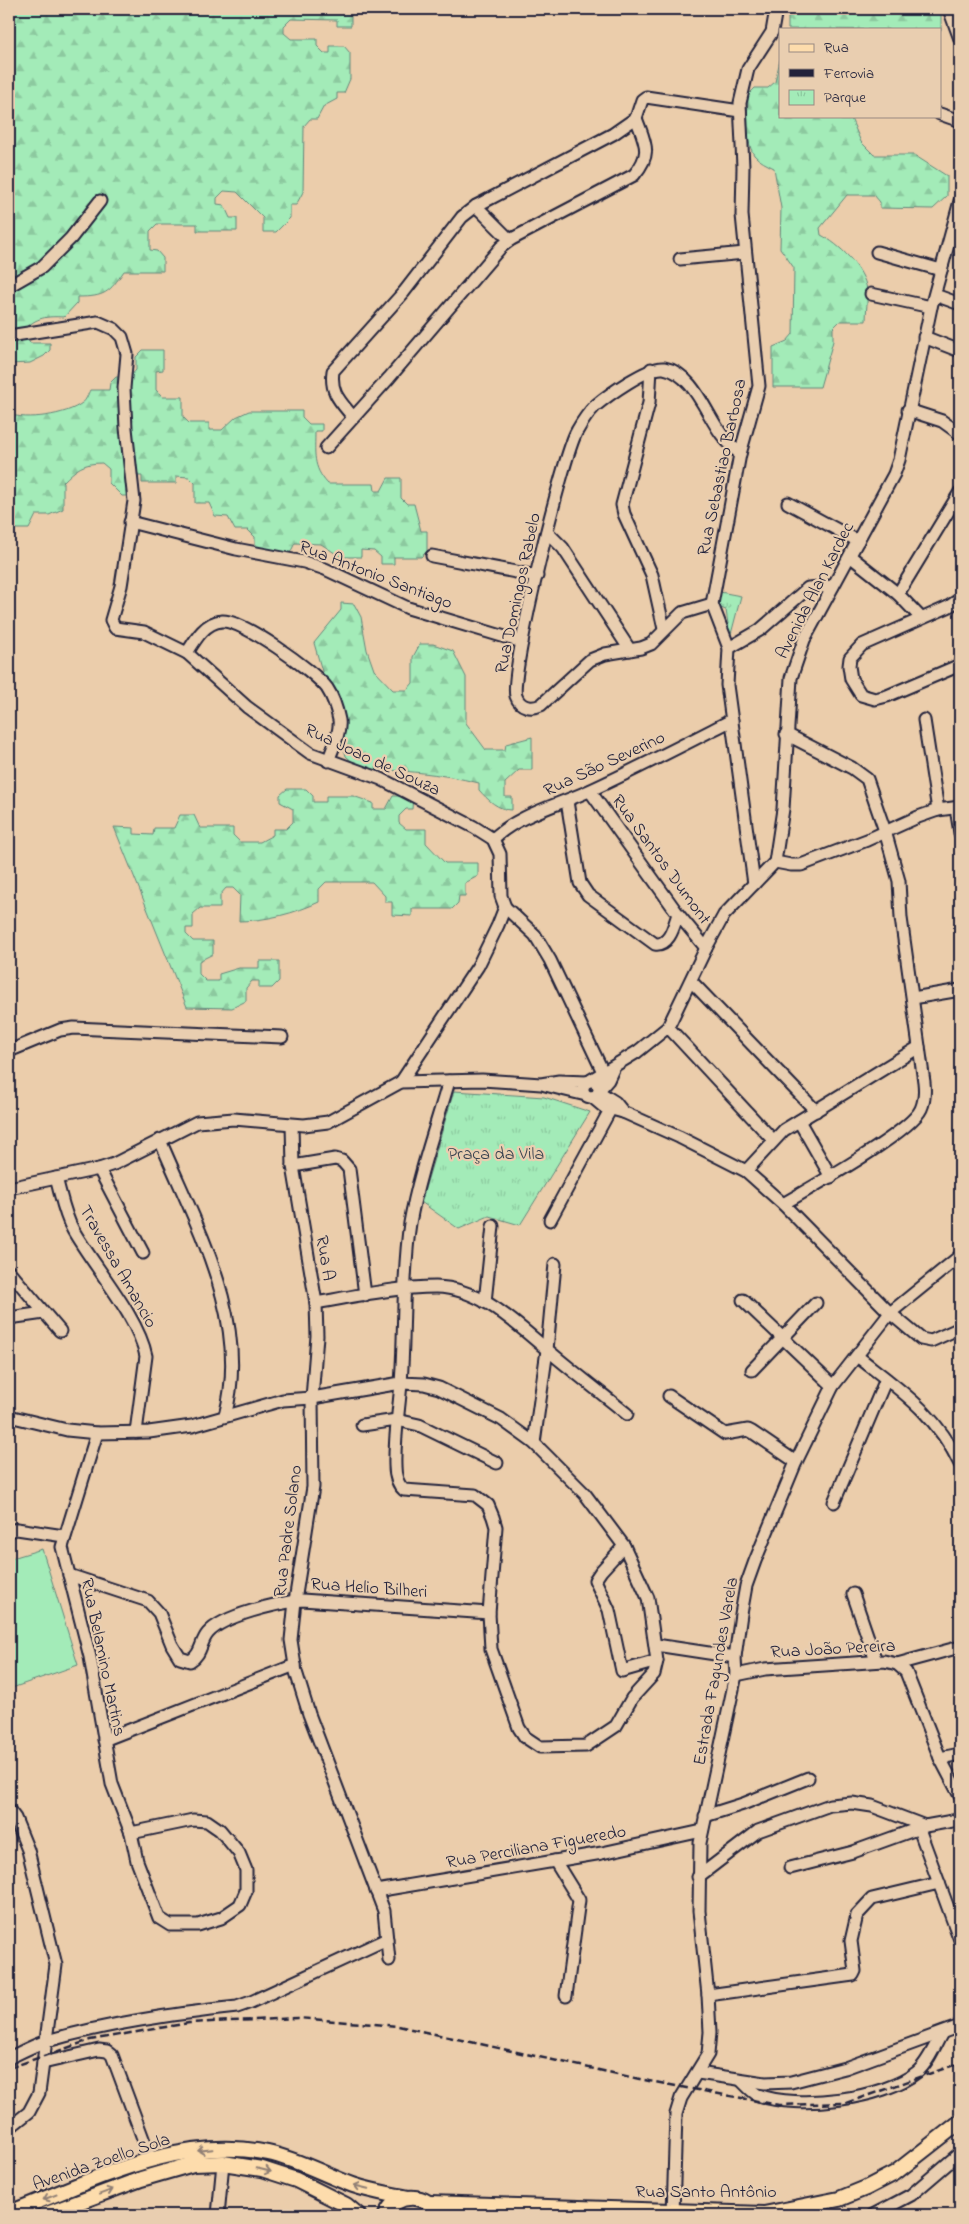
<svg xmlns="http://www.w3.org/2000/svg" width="969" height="2224" viewBox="0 0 969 2224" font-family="'Indie Flower',sans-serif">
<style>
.forest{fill:url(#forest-firs);stroke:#62867a}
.park{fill:url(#park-tufts);stroke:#62867a}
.pitch{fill:#a3ebb8;stroke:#62867a}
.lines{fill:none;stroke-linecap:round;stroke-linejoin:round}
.minor-casing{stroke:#22223b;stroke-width:15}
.major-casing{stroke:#22223b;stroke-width:18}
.minor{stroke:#e9ceb0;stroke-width:11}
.major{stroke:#fddcac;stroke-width:14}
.rail{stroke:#22223b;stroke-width:2.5;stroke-dasharray:8 4;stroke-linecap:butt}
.oneway{stroke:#907f74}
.labels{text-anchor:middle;stroke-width:4.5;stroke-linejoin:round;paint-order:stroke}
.street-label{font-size:18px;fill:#22223b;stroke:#e9ceb0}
.park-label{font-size:18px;fill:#35404e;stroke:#e9ceb0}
</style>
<defs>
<pattern id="forest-firs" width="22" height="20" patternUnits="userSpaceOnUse" patternTransform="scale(1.25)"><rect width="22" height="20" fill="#a3ebb8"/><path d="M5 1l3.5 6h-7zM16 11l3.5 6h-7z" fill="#8cc99f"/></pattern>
<pattern id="park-tufts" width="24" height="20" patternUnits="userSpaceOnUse" patternTransform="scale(1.25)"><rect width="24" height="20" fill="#a3ebb8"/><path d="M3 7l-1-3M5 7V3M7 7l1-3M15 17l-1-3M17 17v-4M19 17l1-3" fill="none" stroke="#8cc99f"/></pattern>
</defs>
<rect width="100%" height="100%" fill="#ebcdab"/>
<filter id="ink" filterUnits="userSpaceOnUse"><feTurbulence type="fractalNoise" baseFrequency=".02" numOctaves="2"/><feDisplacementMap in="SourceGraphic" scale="10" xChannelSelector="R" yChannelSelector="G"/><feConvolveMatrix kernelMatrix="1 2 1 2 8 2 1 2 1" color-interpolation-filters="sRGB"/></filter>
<g filter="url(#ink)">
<!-- forest -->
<g class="forest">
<path d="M9,9H344V13H351V26H337V20L291,19L284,26V33L291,39H317V46L324,53H330V46H344L350,53V79L344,93H337V99L324,106L317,119H310L304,126L303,192L296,205H290V218L276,232H263V218L237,192L224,191L217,198V204L224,205L230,218H237V231H197V224H157L150,231V250L157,251L163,258V271H124C109,293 105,297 77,297V303L64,317C47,316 36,317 24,330V336L30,343H50V350L44,356L30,363L9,364Z"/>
<polygon points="788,9 941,9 941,30 788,29"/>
<path d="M780,60V116H850L861,142L874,155H914L947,176V196L933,209L880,208V202L874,195H847L820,228L821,235C839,244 864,268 867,290C868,300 866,311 866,321H840L833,328V341L820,387H773V347L787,341L793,334L794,268L780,248L781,208L774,168C768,165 759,161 754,155C744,138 748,114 748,95L755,88H768L775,82Z"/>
<path d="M143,350H163V370L156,371V390L163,397H183V417L189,423H209V430H222L236,417L249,411H302V417L309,424H322V431H315C315,453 312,467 328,484H374L375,491H381L388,478H401V498L407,504H414L421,531H427V551L421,557H394V564H381V557L374,551L361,550V557H341L321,544L295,543L288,557L255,550V537L248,530H235L228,517L215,516L209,503H195V483L189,477L176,476V483H142V476H136L129,496H122L109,483V469L102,463C83,463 76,469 63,482V509L49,515H36L29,529H9V414C26,421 67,415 82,403C86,401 88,394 90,390H109L110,383L116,377H130L136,370V357Z"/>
<path d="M341,603L354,604L361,617L367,650L374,670L393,690H407L413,683V657L420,644H433L453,651L466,677V723L486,750H505L506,744L532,737V770H519L505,783V797H512V810C498,810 488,800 479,790V783C440,773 400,770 360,769L346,756L314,643L341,610Z"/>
<path d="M287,789H306L313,796V802H326V796H353L373,803V809H386L393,796H413L412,809H406L399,816V823L406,829H426V843L445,863H478V876L465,883V896H459L458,903L452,909H412V916L392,915V902H385V896L372,882H326L319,889V902C296,913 265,921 239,921L240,895L233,888H226L220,895V908H200L193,914V928H186V934L193,941H213V954L199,961V974L206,981H219V974L239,968H259V961H279V981L272,988H259V981H252L246,988V1001L232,1008L187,1007L114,827L134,828V834L153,835L154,828H174L180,815H194L200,828H233V835L240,842H260L273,835V829H286L293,822V809L280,802V795Z"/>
</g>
<!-- park -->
<g class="park">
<polygon points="720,592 741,596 730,638 726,610 718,607"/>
<polygon points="454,1091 544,1097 590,1112 520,1225 489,1216 459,1229 421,1202"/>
</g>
<!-- pitch -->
<polygon class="pitch" points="42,1549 78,1665 9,1689 9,1559"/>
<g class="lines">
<defs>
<g id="minor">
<polyline points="949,9 960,39"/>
<polyline points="940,114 960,121"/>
<polyline points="476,206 510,240"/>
<polyline points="877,252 941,270"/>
<polyline points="680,259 745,253"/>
<polyline points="9,286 42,267 71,238 100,201"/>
<polyline points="871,294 931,307"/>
<polyline points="935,295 960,304"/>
<polyline points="9,336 98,322 114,329 122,337 127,354 124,388 126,428 134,501 121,586 111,620 115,628 144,632 187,653 247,707 310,753 381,779 474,827 493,839 500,854 501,896 505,907 498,925 478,966 401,1082"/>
<polyline points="924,337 960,351"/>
<polyline points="651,369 649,403 622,505 624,514 652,575 664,629"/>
<polyline points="908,410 942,421 960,434"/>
<path d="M353,417C340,401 330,393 333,371L404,292L462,217L476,206L613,134L636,118L642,100L646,97L740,111"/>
<path d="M326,448L389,378L501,247L510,240L634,175C653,153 645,143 636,118"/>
<polyline points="788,503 858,541"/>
<polyline points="130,522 236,549 304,562 325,569 408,608 522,642"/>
<polyline points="547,532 563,548 630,650"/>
<polyline points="432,556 537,576"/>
<polyline points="850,556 898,594 921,618"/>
<polyline points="898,594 960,492"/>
<polyline points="960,599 948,607 862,645 850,658 849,666 851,679 861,695 875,699 887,696 960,665"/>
<path d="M712,604L682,613L651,644L641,648L605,654L590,660L541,705C532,709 520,708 516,696C509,676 563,454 577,431C582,422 588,413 595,406C607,396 648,366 664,368C693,373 706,414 722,435C727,442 734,448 740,454"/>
<polyline points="729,648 760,630 808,588 833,586"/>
<path d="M187,653C195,640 205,622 222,621C242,619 314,671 327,688C333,697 337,710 339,720C341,733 332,750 328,761"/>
<polyline points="924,720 938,810"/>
<polyline points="590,791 678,914 706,948"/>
<path d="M567,801L580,883L588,895L655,944C670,946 674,925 678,914"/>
<polyline points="956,808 960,833"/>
<path d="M493,839C519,814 559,805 591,790C639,768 685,744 732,720"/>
<polyline points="775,862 791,865 801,865 867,840 918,817 938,810 960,807"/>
<polyline points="754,884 727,685 729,648 712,604 740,454 759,386 742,215 743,167 740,103 748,69 772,32 776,9"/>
<polyline points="505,907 535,935 550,960 603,1072"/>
<polyline points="691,981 816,1111"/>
<polyline points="913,998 960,990"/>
<polyline points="668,1027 773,1140"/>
<polyline points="9,1051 60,1030 74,1028 282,1037"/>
<polyline points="591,1080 637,1052 668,1027 706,948 724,915 775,862 783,809 791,678 804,640 894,474 899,460 931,307 960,201"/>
<circle cx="591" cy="1089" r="8"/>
<polyline points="545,1085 586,1095"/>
<polyline points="600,1089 608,1080 614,1067"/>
<polyline points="599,1092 615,1102 623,1112"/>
<polyline points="592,1097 604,1107 623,1112 679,1137 746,1171 783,1204 890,1313 921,1339 931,1341 960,1328"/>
<polyline points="799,1121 831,1177"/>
<polyline points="292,1125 293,1166 316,1303 317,1336 312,1398 313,1487 295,1601 291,1640 296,1672 309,1714 384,1911 389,1960"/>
<path d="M160,1140C196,1226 251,1320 225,1416"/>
<polyline points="293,1166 335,1159 342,1161 349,1169 365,1295"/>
<polyline points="99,1169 143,1253"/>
<polyline points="746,1171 784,1130 919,1047"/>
<path d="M56,1178C61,1195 64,1214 73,1230C94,1267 138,1316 146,1356L136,1432"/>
<polyline points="9,1188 99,1169 114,1164 197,1122 234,1119 304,1125 328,1122 401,1082 482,1080 541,1084 559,1081 587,1082"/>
<path d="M783,1204C810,1188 910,1133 921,1109C925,1100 925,1091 924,1082L901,918L899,881L885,831L867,779L852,768L786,734"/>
<polyline points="550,1220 610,1110"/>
<polyline points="9,1271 60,1331"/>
<polyline points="743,1300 833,1386"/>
<polyline points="485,1302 493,1226"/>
<path d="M316,1303C355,1296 397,1287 436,1287C482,1288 517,1325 550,1352C575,1373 601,1393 627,1414"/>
<polyline points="9,1318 44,1313"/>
<path d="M857,1356C900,1390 936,1413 960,1464"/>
<polyline points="752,1370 816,1303"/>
<polyline points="669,1396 725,1434 748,1430 752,1432 796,1462"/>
<path d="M9,1416L67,1430L97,1433L149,1432L192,1426L283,1400L312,1398L401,1383L424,1384L439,1388L501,1419L534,1443L585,1494L624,1546L648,1598L657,1661L654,1674L632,1698L616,1726L586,1746L540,1747L525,1737L519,1728L491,1649L489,1613L496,1527L493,1517L488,1505L475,1495L404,1490C397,1484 395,1474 395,1466C394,1438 399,1410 401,1383C405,1330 402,1276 410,1223C418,1177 436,1126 449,1081"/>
<polyline points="362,1425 397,1420 419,1425 497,1463"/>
<polyline points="97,1433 62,1547 90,1657 112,1784 131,1833 137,1861 159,1918 170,1925 198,1925 221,1918 240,1905 246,1891 246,1870 239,1853 220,1830 207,1821 193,1820 131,1833"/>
<polyline points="534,1443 547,1350 555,1264"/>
<polyline points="834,1502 886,1379"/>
<polyline points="9,1531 17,1529 64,1536"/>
<polyline points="624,1546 601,1571 595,1580 609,1610 622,1671 657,1661"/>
<path d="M69,1575L148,1601L159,1613L172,1645L180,1658L190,1661C202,1654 200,1642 208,1633C223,1615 279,1603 302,1600L489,1613"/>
<polyline points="853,1594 876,1661"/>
<polyline points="656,1645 735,1657"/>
<polyline points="897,1664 906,1672 940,1758 960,1796"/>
<polyline points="736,1675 765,1669 884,1661 897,1664 960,1647"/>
<polyline points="104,1740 295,1665"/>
<polyline points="940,1758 960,1754"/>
<polyline points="9,1810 15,1818 28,1850 56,1965 39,2093 29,2112 9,2128"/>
<polyline points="705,1816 743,1804 808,1778"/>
<polyline points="919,1829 960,1940"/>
<polyline points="555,1861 579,1900 566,1996"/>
<polyline points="790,1868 853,1852 925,1826 958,1820 960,1817"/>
<polyline points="698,1877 758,1831 830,1805 852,1803 872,1806 925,1826"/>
<polyline points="376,1891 602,1853 702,1831"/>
<polyline points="708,1995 853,1975 855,1971 851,1941 857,1915 872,1899 939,1883"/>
<path d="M9,2058C21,2052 34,2045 47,2041C109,2023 173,2014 237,2007L251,2002L387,1939"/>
<polyline points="43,2063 99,2050 107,2051 112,2055 151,2160"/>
<polyline points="698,2073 765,2083 791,2082 845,2068 960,2026"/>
<path d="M741,2080C746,2085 752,2092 758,2095C798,2110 884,2099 917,2072C928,2063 935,2045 942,2033"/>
<polyline points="218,2215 223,2163"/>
<polyline points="673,2215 676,2114 681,2098 708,2054 710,2032 708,1995 699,1911 700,1843 736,1675 735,1657 741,1614 746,1586 755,1561 796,1462 833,1386 890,1313 960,1256"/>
<polyline points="873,2215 911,2195 960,2153"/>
</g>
<g id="major">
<polyline points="429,2203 764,2214 839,2199 866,2188 895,2173 960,2122"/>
<path d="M9,2213C90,2182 178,2134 268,2153C297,2159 325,2175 353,2185C370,2191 390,2194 408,2198"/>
<polyline points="44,2215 141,2179 193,2164 223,2163 262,2169 296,2180 346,2205 358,2215"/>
<path d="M386,2215C395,2191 429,2193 439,2215"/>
<polyline points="460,2215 484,2205"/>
</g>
</defs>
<!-- minor casing -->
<use href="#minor" class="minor-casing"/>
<!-- major casing -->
<use href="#major" class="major-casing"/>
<!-- minor -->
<use href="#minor" class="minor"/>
<!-- major -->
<use href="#major" class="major"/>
<!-- rail -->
<polyline class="rail" points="9,2068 90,2040 189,2023 298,2018 398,2026 649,2081 779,2105 846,2103 960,2063"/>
</g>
<!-- one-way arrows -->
<defs><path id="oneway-shaft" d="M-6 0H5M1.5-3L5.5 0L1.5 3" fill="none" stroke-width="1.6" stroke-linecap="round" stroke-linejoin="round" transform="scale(1.25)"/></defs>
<g class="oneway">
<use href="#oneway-shaft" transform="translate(205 2150) rotate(174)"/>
<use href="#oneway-shaft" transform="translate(264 2170) rotate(14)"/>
<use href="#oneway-shaft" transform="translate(361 2187) rotate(-166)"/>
<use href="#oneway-shaft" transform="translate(106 2192) rotate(-20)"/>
<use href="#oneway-shaft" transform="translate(50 2197) rotate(159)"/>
</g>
</g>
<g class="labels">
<!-- street labels -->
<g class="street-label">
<text transform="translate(721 467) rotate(-78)" y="6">Rua Sebastiao Barbosa</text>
<text transform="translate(376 574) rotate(21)" y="6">Rua Antonio Santiago</text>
<text transform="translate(814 590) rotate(-63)" y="6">Avenida Alan Kardec</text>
<text transform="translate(517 593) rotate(-78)" y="6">Rua Domingos Rabelo</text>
<text transform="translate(373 759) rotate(25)" y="6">Rua Joao de Souza</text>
<text transform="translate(604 763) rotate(-25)" y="6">Rua São Severino</text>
<text transform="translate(662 859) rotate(54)" y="6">Rua Santos Dumont</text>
<text transform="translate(326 1258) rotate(81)" y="6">Rua A</text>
<text transform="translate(119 1266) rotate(60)" y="6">Travessa Amancio</text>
<text transform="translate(287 1531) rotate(-83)" y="6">Rua Padre Solano</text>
<text transform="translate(369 1587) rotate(4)" y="6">Rua Helio Bilheri</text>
<text transform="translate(833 1648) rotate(-3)" y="6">Rua João Pereira</text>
<text transform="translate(104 1657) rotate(78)" y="6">Rua Belamino Martins</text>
<text transform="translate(715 1671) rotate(-80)" y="6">Estrada Fagundes Varela</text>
<text transform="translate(536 1846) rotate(-10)" y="6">Rua Perciliana Figueredo</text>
<text transform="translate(101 2161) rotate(-19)" y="6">Avenida Zoello Sola</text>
<text x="706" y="2197">Rua Santo Antônio</text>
</g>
<!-- park labels -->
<g class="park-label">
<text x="496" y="1159">Praça da Vila</text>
</g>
</g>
<!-- margin -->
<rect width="969" height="2224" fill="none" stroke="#e9ceb0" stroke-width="30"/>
<rect x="15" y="15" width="939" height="2194" fill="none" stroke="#22223b" stroke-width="2" filter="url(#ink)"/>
<!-- legend -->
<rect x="779" y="28" width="162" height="90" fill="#e9ceb0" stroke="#998981"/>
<rect x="789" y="44" width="25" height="8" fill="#fddcac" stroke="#998981"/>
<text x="824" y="52" font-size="15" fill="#22223b">Rua</text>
<rect x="789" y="69" width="25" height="8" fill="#22223b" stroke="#998981"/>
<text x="824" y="78" font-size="15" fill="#22223b">Ferrovia</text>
<rect x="789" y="90" width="25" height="15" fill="url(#park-tufts)" stroke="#998981"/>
<text x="824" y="102" font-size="15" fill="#22223b">Parque</text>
</svg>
